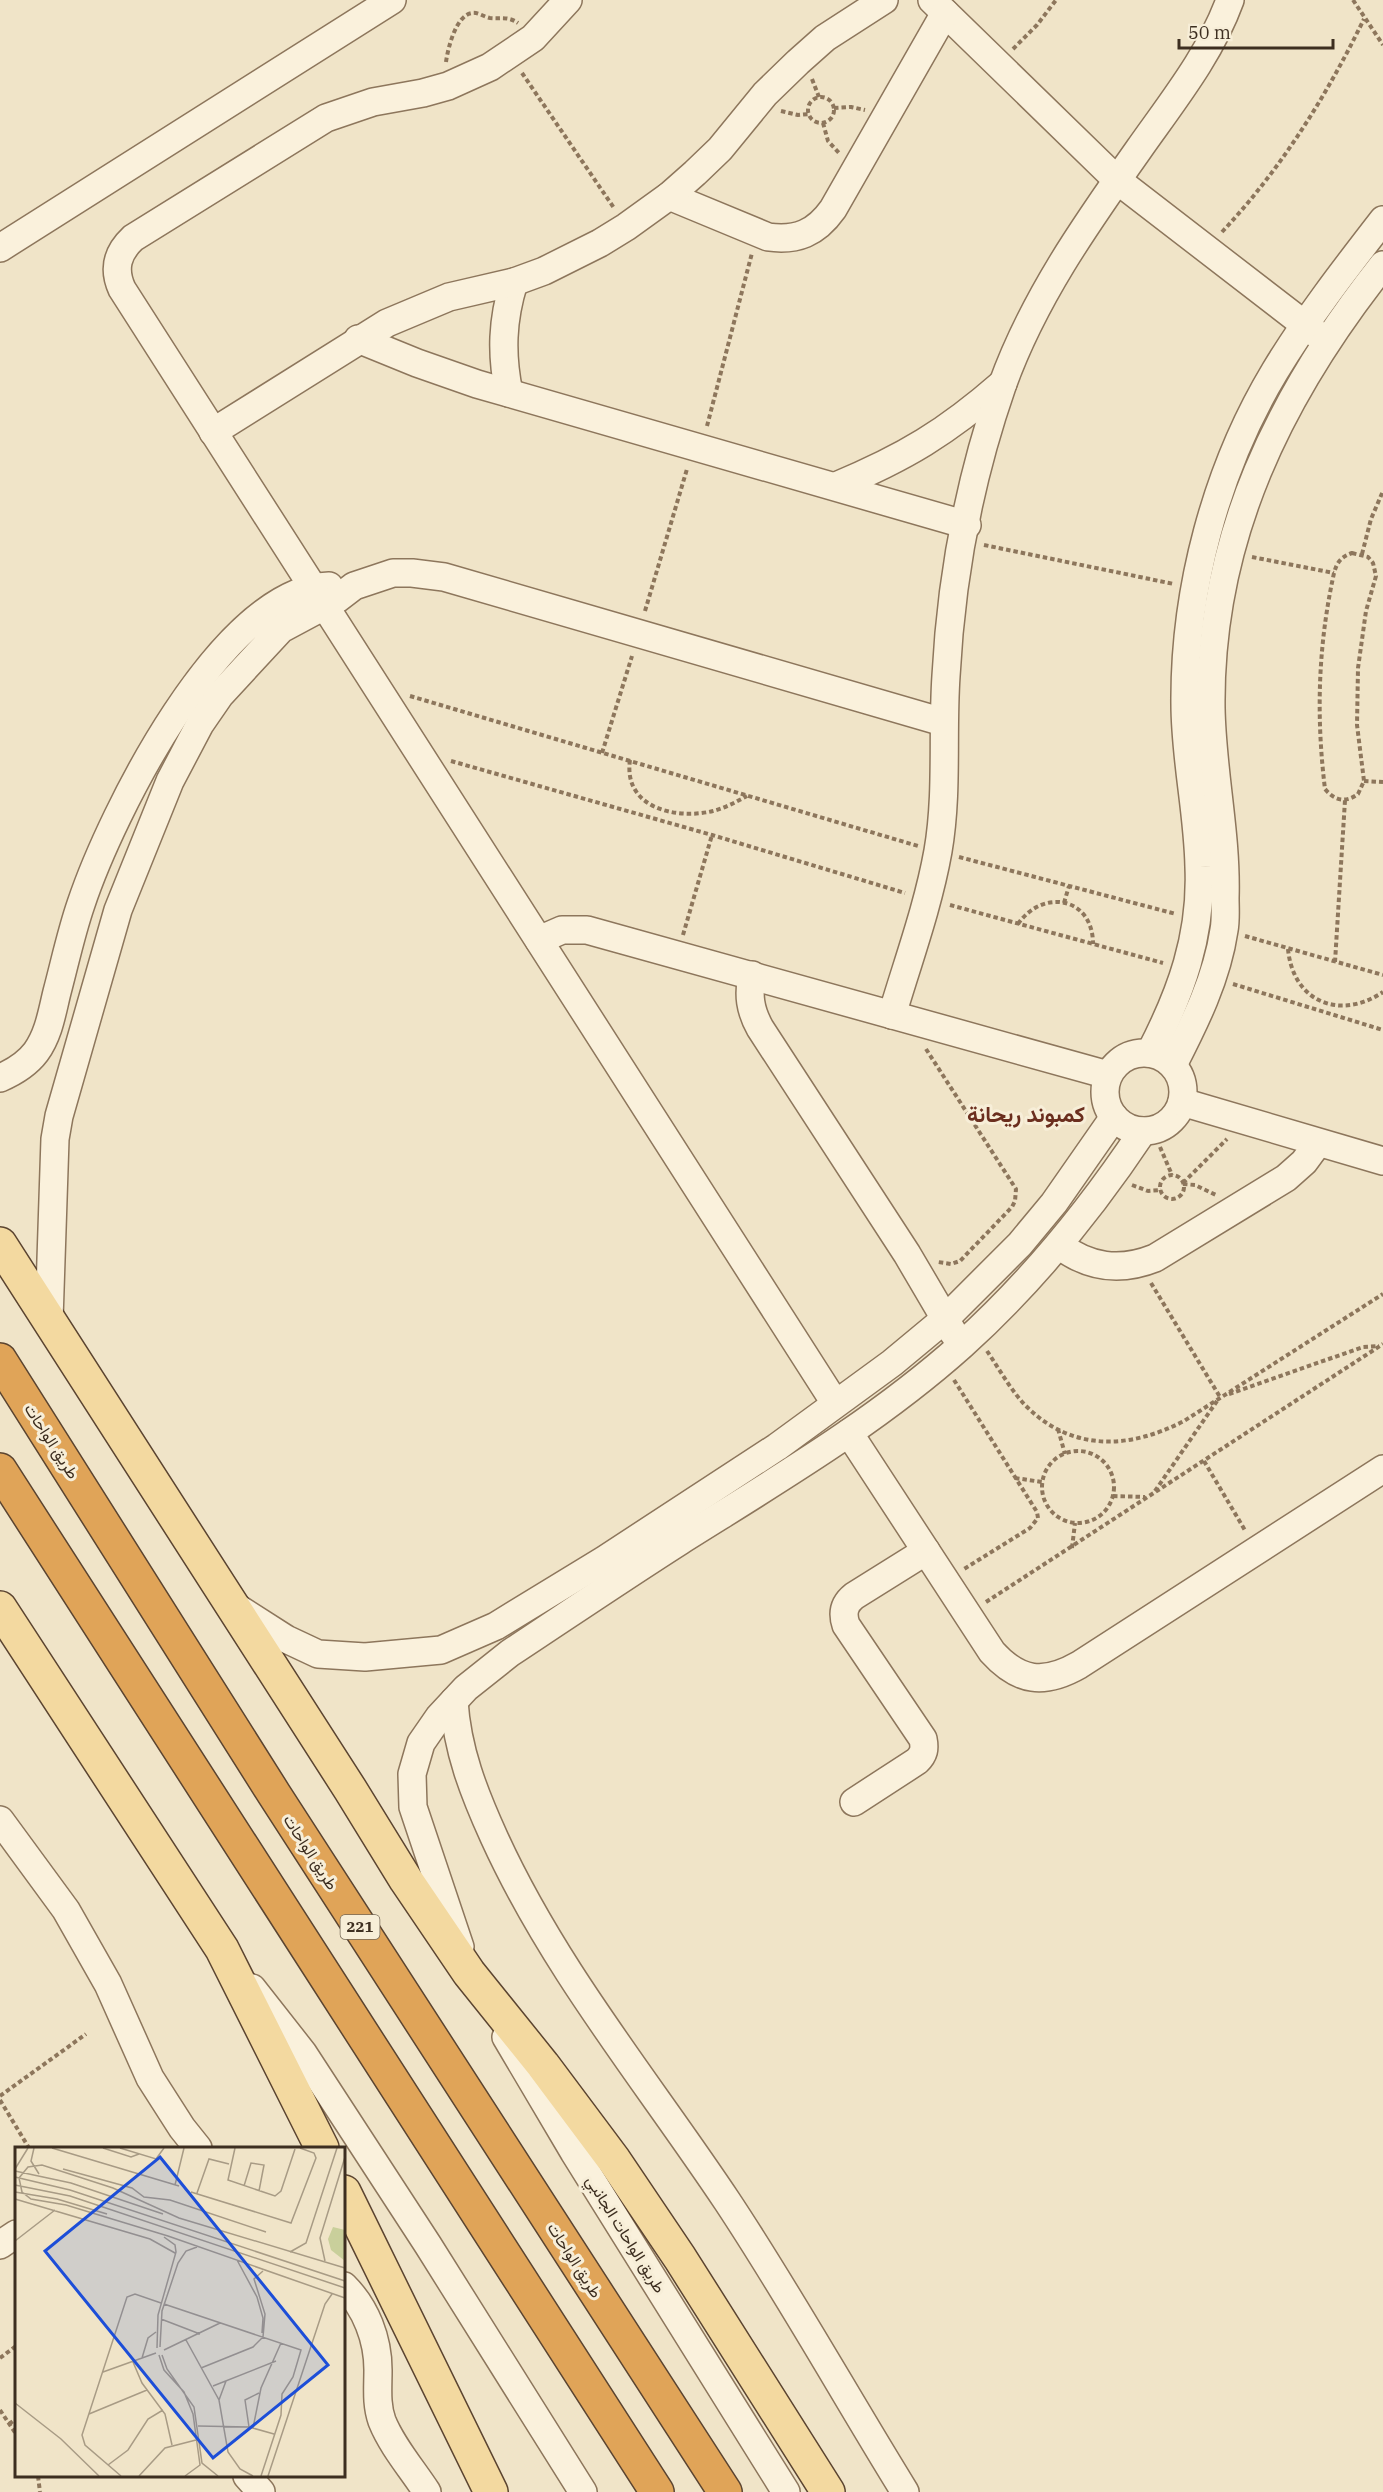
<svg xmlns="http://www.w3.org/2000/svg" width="1383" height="2492" viewBox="0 0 1383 2492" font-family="'IBM Plex Serif',Vazirmatn,serif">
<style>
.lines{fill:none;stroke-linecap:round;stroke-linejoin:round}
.minor-casing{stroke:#8d765c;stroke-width:30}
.major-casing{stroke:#5b4430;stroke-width:36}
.highway-casing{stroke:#5b4430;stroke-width:36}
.path{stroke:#8d765c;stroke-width:4;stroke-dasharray:4.5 3;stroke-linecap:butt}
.minor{stroke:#faf1dc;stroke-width:27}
.major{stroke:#f3d9a0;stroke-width:33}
.highway{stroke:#e0a458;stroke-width:33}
.labels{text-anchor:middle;stroke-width:6;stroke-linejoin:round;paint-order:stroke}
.shield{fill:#f7eed8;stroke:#756857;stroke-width:1.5}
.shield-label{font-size:15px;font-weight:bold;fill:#3d2e20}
.street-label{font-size:16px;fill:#3d2e20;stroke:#f7eed8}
.district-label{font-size:22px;font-weight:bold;fill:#6b2e1e;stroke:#f7eed8}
.inset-road{fill:none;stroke:#a89b85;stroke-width:1.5}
.view{fill:#1d4ed8;fill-opacity:0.15;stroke:#1d4ed8;stroke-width:3}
.inset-edge{fill:none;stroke:#3d2e20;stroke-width:3}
</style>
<rect width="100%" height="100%" fill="#f0e4c8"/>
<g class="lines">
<defs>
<g id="minor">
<path d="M568,0L533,38L490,67L448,86L423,93L373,102L326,118L133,238C117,253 113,269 122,289L835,1403"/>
<polyline points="932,0 1117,180 1318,335"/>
<path d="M669,196L768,237C797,241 816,233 833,209L945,13"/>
<polyline points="0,248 392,0"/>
<polyline points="358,339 417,363 477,384 967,525"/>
<path d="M509,393C501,354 502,320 514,282"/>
<polyline points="213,432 387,323 449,297 514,282 544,271 600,243 626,227 669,196 695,173 720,149 765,94 798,62 825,38 884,0"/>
<path d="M836,486C904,458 947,432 1003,383"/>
<polyline points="539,940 562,930 587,930 1108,1075"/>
<path d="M752,975C748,995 750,1010 760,1028L907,1254L954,1334"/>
<path d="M892,1015C908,961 928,907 938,851C948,793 942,734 946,676C951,579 970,478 1002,386C1033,299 1086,224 1139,149C1172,102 1210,55 1230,0"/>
<circle cx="1144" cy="1092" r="39"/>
<path d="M1150,1053C1181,993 1202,936 1199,867C1198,812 1185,759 1185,704C1184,590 1216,469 1275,371C1307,318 1345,269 1383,220"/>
<path d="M1173,1065C1195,1022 1217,978 1224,930C1226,920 1225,908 1225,898C1227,834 1212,772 1211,708C1209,538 1280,395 1383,265"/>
<path d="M0,1078C14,1072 27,1064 36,1052C49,1034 52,1012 57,992C65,962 71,933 81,904C111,814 222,590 329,586"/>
<polyline points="1182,1102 1383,1161"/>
<path d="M1059,1245C1089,1268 1120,1272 1155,1258L1286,1178L1304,1162L1318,1143"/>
<polyline points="49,1320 55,1139 59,1116 118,910 170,781 200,724 220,695 281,629 337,599 354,586 393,573 412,573 444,577 943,722"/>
<path d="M849,1433L992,1652C1019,1682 1044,1685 1079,1665L1383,1469"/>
<polyline points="233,1605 286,1639 318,1654 365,1657 441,1650 496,1626 604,1560 777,1447 892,1363 945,1319 1020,1244 1054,1203 1114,1117"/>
<path d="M454,1701C457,1750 474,1793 494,1837C554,1969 647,2081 727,2201C790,2296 845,2395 905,2492"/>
<path d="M854,1802L917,1761C924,1754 925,1749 923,1739L846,1625C842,1613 844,1604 854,1596L926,1551"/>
<polyline points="0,1820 66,1910 108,1984 150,2078 182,2128 198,2148"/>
<path d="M460,1947L413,1807L412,1774L421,1743L439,1717L466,1688L510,1653C566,1616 622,1578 680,1541C777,1480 876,1422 962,1345C1032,1282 1091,1209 1143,1131"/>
<polyline points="252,1988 303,2053 428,2245 583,2492"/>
<polyline points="506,2037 574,2152 786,2492"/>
<polyline points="0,2245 16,2234"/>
<path d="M344,2286C366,2308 378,2339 378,2370C378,2388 376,2404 382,2421C392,2446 412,2469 427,2492"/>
<polyline points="247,2476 261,2492"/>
</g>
<g id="major">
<polyline points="0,1244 350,1789 406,1880 469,1973 543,2065 614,2160 680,2258 828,2492"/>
<polyline points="0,1608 222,1949 322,2148"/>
<polyline points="344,2192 491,2492"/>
</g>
<g id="highway">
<polyline points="0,1360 274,1794 725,2492"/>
<polyline points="0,1470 657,2492"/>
</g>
</defs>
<!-- minor casing -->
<use href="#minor" class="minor-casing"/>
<!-- major casing -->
<use href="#major" class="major-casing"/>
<!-- highway casing -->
<use href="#highway" class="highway-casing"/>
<!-- path -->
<g class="path">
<polyline points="1353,0 1383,45"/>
<polyline points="1013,49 1037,25 1056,0"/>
<path d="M446,62C448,48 456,15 472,13C478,12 484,17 490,18C501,19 508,16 518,23"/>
<polyline points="522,73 614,208"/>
<polyline points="812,79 819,97"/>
<circle cx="821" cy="110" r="13"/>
<polyline points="834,108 851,107 865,110"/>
<polyline points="781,111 798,115 809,114"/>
<polyline points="823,123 828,141 839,153"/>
<path d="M1222,232C1281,169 1326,97 1364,19"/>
<polyline points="707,426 752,253"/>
<polyline points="984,545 1174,584"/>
<path d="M1352,553L1368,557L1373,563L1376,576L1366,611L1358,668L1357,725L1364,781L1358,794C1346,803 1335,801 1325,789C1316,716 1318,646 1334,573C1337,562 1341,557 1352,553Z"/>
<polyline points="1362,554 1371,519 1383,491"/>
<polyline points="1252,557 1334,573"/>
<polyline points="645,611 687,469"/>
<polyline points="410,696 918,846"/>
<polyline points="602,753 632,656"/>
<path d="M630,760C623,808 676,820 713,811C725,808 736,802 747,796"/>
<polyline points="451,761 712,835 905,893"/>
<polyline points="1364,781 1383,782"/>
<polyline points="959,857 1176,914"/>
<polyline points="1064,903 1069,886"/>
<polyline points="950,905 1163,963"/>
<path d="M1018,924C1043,888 1093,897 1093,944"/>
<polyline points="683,935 712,835"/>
<polyline points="1245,936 1383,975"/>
<path d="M1288,949C1293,1002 1340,1021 1383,992"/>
<polyline points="1335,962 1345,800"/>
<polyline points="1233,984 1383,1030"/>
<polyline points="926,1049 1016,1189 1015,1201 1012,1207 960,1261 951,1264 938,1262"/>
<polyline points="1160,1147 1172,1175"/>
<circle cx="1172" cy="1187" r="12"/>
<polyline points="1183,1183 1227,1139"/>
<polyline points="1183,1184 1195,1185 1216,1195"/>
<polyline points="1132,1185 1148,1191 1161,1190"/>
<polyline points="1151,1283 1220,1397"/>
<path d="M987,1351C1000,1370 1011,1391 1027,1407C1073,1452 1130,1449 1184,1421L1383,1294"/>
<polyline points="954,1380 1037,1512 1038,1518 1030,1528 964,1569"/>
<polyline points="1229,1394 1363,1347 1379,1346"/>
<polyline points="1058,1429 1065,1454"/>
<circle cx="1078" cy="1487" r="36"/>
<polyline points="1204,1461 1246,1532"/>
<polyline points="1015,1478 1042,1482"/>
<polyline points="1155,1491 1217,1401"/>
<polyline points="1113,1496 1145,1497"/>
<polyline points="1072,1548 1075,1523"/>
<polyline points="986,1602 1383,1344"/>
<polyline points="0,2096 86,2034"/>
<polyline points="0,2100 29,2148"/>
<polyline points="0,2358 16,2346"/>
<polyline points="0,2410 16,2434"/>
<polyline points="9,2424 16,2419"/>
<polyline points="38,2476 40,2492"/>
</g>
<!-- minor -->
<use href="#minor" class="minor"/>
<!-- major -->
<use href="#major" class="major"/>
<!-- highway -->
<use href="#highway" class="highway"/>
</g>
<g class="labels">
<!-- shield labels -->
<rect class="shield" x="340.5" y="1915" width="39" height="24" rx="4.5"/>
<g class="shield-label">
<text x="360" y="1932">221</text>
</g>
<!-- street labels -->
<g class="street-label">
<text transform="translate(52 1441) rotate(57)" y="6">طريق الواحات</text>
<text transform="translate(311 1852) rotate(57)" y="6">طريق الواحات</text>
<text transform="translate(626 2234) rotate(58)" y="6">طريق الواحات الجانبي</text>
<text transform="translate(575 2260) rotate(57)" y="6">طريق الواحات</text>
</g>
<!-- district labels -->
<g class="district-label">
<text x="1026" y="1122">كمبوند ريحانة</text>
</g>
</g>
<!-- overview -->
<g transform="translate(15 2147)">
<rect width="330" height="330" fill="#f0e4c8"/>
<path d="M318,80L330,83V114L316,103L313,92Z" fill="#c9cf9b"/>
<path class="inset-road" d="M19,1L16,14L24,27M37,1L164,39M88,1L116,10L124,7M105,1L141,12L149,1M220,1L213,33L260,49L266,44L280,2M0,22L13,1M48,22L117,41L129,50L155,53L251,85M0,24L56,36L148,67M0,30L55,43L330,134M0,38L55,49L330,141M160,38L169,1M229,39L236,16L249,18L244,44M0,45L42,52L92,67M176,45L276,76L301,11L299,6L285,1M182,46L194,12L214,17M0,52L135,92L160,106M0,94L40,63M275,105L291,96L322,1M222,113L242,150L248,171L247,186M310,114L305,91L330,10M330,121L164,71L98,41L27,18L13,20L4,31L7,45L16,52L51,58L153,89L330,151M149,157L286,203L278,230L267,247L266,268L246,329M146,172L185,187M171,193L204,253L213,305L225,322L238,329M145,200L147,164L163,116L171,104L182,100M142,201L143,168L161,105L160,98L149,90M149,203L205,176M144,208L149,223L169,245L178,267L185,318L170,329M147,208L152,222L179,260L187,316L203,329M127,211L133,191L141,185M118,215L127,236L150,267L157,298M186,221L238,200L248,190L250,167L239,132L248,124M88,225L141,206M198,239L261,214M204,253L211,234M0,256L46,292L84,329M74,267L132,243M183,279L234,280L259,287M234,280L230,253L244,246M238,281L246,241L266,196M93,318L113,303L133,272L148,263M106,329L70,298L67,288L112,150L120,147L146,156M124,329L150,301L181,293M253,329L310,157L317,147"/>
<path class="view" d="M145,10L313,218L198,311L30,104Z"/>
<rect width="330" height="330" class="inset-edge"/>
</g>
<!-- scale -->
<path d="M1179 39v9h154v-9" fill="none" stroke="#3d2e20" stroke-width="3"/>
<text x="1188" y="39" font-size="18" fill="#3d2e20" stroke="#f7eed8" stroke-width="4.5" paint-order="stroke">50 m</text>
</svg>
